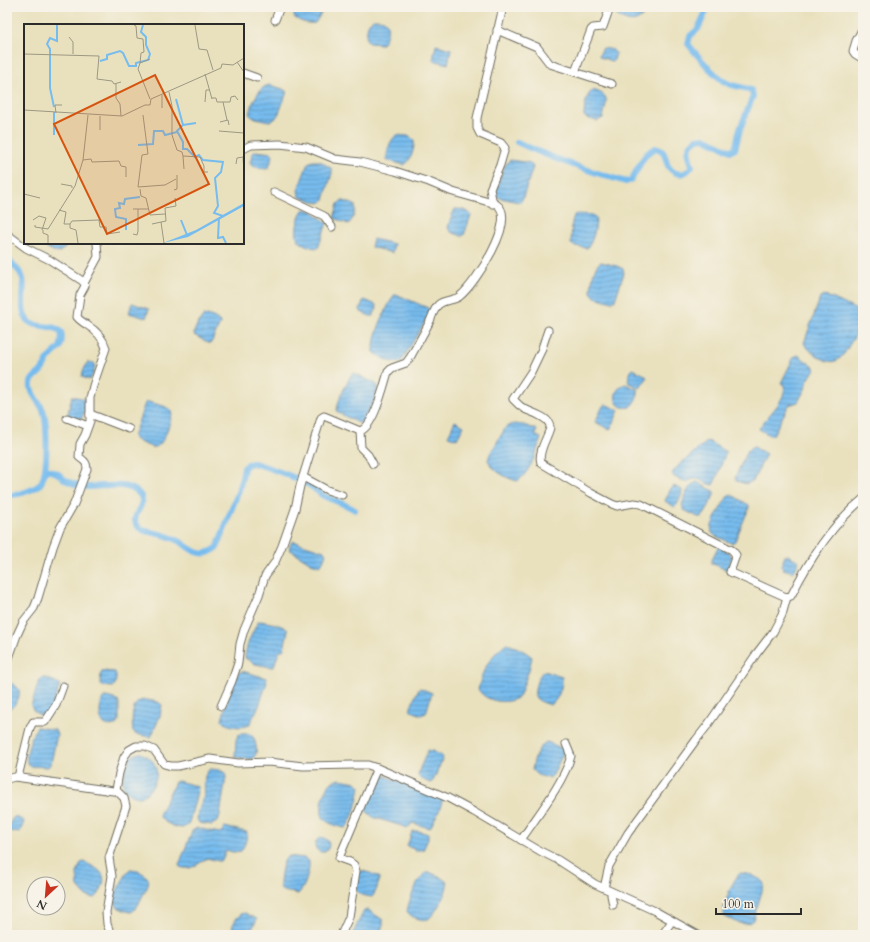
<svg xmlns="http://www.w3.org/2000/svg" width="870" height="942" viewBox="0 0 870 942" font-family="Cardo,serif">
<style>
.water{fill:url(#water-rules);stroke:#51748c}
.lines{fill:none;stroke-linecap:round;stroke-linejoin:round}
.canal{stroke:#77bcee;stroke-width:6}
.minor-casing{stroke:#6e6b5e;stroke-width:9}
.minor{stroke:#fff;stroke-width:7}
.inset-river{fill:none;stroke:#77bcee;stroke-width:2}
.inset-road{fill:none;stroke:#9d9883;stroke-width:1}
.view{fill:#d5540f;fill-opacity:0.15;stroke:#d5540f;stroke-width:2}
.inset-edge{fill:none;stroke:#2b2b2b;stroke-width:2}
</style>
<defs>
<pattern id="water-rules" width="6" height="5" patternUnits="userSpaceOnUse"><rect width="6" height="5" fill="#77bcee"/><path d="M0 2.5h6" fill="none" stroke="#6299c1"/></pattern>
</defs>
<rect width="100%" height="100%" fill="#f7f3e8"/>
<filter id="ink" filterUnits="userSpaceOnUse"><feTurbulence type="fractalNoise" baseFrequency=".025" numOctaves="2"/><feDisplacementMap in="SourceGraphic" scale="8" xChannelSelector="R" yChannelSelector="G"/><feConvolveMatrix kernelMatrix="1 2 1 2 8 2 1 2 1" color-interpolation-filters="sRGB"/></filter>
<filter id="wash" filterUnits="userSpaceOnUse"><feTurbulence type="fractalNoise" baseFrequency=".012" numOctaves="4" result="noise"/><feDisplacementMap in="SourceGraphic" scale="16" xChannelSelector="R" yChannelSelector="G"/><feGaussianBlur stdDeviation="0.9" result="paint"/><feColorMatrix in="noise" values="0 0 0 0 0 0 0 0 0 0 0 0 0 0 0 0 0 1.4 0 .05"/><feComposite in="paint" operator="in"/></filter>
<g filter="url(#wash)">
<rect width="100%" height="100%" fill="#e9e1be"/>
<!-- water -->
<g class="water">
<path d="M295,7H325L315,23C308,24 300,22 294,17Z"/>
<path d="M617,7H649C640,24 630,26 615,14Z"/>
<path d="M374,19C377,19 381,19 384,20C391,25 386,40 382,44L369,43L366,39C367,32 366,22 374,19Z"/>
<polygon points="436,45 451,49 448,64 433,60"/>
<polygon points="603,48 613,50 616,53 614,60 611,61 600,57 599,55"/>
<path d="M269,85L283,89L287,92L279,113L275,119L269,121L252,117L249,114C252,104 258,87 269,85Z"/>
<path d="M593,90C612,96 606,101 603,118L597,121L586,118L584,116C584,108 586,94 593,90Z"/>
<path d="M397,135L408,136L414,140C415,148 411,161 404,165L387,160C386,153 390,139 397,135Z"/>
<polygon points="256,151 271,153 273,156 269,167 266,169 252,166 250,163 253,153"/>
<path d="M510,160L530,163L533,167L522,200L519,202L500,198L496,195V193C498,184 503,164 510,160Z"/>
<polygon points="313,161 320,161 332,169 332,173 324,200 320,203 300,197 298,191 299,187 308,163"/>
<path d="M341,201H344L355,205C356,211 353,221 348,224L334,218L338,204Z"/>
<path d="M304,209L312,211L327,223L318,248C312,248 300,244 298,239C294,233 299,213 304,209Z"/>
<path d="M455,209C461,209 468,210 471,215L464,235L462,236L451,232L448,228L450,220Z"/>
<path d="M578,214L592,215L596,218C596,227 593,242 587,248L575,246L571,244L572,222L574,215Z"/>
<polygon points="373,239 394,244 392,253 371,247"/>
<polygon points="36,243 67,243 65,248 58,253"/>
<path d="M601,262L617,266L623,269L624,273L615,300L612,302L595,297L591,292C592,283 592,267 601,262Z"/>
<path d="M394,295H398L428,308L430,310L429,315L401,362C392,364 381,358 374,352C372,336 386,309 394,295Z"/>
<path d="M824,296L832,298L863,313V319C860,327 856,335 851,342C843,357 836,369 818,356C813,352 807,349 804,343L819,301L820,298Z"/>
<polygon points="365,300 376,305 377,308 373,316 370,316 361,312 360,309 363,301"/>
<polygon points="132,303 149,309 146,318 129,313"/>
<path d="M207,315L215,318L220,322V324L211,343H208L194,335C194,328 200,321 204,316Z"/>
<path d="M798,355L815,368V369L808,380L805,389L798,402L789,405L773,435H769L759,429C765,417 788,400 784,385L781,383L794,357Z"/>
<path d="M88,362L94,363C96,368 93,376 89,380L82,377L83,371Z"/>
<polygon points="633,369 645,375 647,378 640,388 629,383 628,380 631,371"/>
<path d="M354,373L374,383L378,386L375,398L363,421L360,423L356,422L337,412C337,399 346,386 351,375Z"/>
<path d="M626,384L638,390C639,396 634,403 630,407C612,411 611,388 626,384Z"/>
<path d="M72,396L85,399C87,405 84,416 80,420L69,416L68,413Z"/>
<path d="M148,402L164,406L172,411V414C170,422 164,446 155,447C153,448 149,446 146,445C141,443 136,441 133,437L145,403Z"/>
<polygon points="605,404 619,410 611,428 609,429 595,422 603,406"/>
<polygon points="455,421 464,426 457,439 448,436"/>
<path d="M514,424L524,425L537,430L535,435L541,438C537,451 529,475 517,481C506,478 493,471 488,460L490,454L506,427Z"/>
<path d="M708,441L726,452L716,479L713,485C700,483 699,474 687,482L674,477L672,473L679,465Z"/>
<polygon points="751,447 754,447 766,454 753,481 746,484 737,481 735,478 747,451"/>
<path d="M697,482L714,491L715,493L706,512L702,517H698L684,510L682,505C685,497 687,486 697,482Z"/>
<path d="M674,486L682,490C682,495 679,503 675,507L665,501L671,488Z"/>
<path d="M732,495L749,505V508L735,541L732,543C728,542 724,540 720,538C718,537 714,536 712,533C708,526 724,503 728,496Z"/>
<polygon points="293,541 324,551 326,553 322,564 320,566 311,563 289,549 291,543"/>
<path d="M718,547C734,554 734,555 727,570L711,563L712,559Z"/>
<polygon points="788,555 799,561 795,570 793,572 783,569 781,566 785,556"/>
<path d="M261,621C270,623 281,624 288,630L284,649L279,652L274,666L272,667L255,664L245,658C245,647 252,633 258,622Z"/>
<path d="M505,644C514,645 525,651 532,657L529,670L519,697C507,705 485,702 478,689C480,684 480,681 482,676C485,664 496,652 505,644Z"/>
<path d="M103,671L115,672C117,676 116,684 113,687L102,686L100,684L101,673Z"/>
<path d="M242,671L263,677L266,678L267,682L259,706L249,725C242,729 227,726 222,721L225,708L236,676Z"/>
<path d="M544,671L562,677C563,686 558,700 551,705C547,704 538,701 536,698C532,693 538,674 544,671Z"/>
<path d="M42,678H46L60,684C57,695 53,707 45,716C39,716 34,712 31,706L38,684Z"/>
<path d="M7,681C10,683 16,685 18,688C23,696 14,707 8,710Z"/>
<polygon points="420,688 432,693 426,713 421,715 410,710 416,694"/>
<path d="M106,697L114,699L119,702V720L118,724C97,732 98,710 103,698Z"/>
<path d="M148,700L158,702L162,705L160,716L151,737L135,734L133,732C132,724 131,707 138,702C141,700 145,700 148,700Z"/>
<path d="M37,727L55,730L57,735L51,763L48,767L31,766L27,763C25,753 31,735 37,727Z"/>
<path d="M241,734H250L254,738C256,745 259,754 252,759H246L235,757L236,740L238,735Z"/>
<path d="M547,742L563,749L564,751L553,775L549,778L537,775L532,770C533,761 538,745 547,742Z"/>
<polygon points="428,750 432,751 442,756 443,758 433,781 430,783 420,778 418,775 420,768"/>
<path d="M140,753C164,761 160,786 141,797C122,796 120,783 126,768C127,765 129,760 131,757C133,755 137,754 140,753Z"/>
<path d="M210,769L220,770L225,773L226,777L220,815L218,821L212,825L199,823L197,819C198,811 201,804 204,797C206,788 201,775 210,769Z"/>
<polygon points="383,775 443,799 439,811 430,828 412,823 408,828 373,817 363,808 378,777"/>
<path d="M340,779L356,782L360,786C359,795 353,823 345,828C339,827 329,824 324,819C318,811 324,789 331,783C334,780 337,780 340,779Z"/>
<path d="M178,781L196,786L198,788L190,819L188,825L182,828C174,827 163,823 159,815L175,782Z"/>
<polygon points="14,817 23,820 24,822 20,832 9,831 8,829 12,819"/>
<path d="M224,827L247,832C247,839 245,845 241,851L233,852L226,850L222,860L219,861L207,858C198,864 191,871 180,867L179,865L192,831L197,828L219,833L222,832Z"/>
<polygon points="414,831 419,831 428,834 428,839 423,850 416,850 407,846 412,832"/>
<circle cx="322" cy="845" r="7"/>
<path d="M288,856L304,858L309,861C310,871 305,888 298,894L283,891L280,889C280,880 281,861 288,856Z"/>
<path d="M84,862C96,868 108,872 102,887C100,892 99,895 95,898L86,896L78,887L77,873L81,863Z"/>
<path d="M130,869C134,869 137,870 142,873C154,880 147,887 142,897C139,903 137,909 131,912C113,908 110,902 120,885C123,880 126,874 130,869Z"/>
<path d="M362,871L370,873L379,877C379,883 376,893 372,897L361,895L356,890L359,872Z"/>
<path d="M428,872L439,876L447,882C449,890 434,918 426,920C419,919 411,918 407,911C409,901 418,876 428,872Z"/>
<path d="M741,873L752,875L763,881L764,885L753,920C744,928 734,921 725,917L723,915C723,906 733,877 741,873Z"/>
<polygon points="368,910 383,920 383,925 379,935 352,935 364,911"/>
<path d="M245,913L257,919L249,935H231C231,927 236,914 245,913Z"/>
</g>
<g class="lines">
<!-- canal -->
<g class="canal">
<path d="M517,142C552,159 589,171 626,182L631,180C639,169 642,154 655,148C658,149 661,149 663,152C665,155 666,160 667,164C673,176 685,177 692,166L688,152L691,144L697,139L704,138L731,151L735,149L740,129L753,96L751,90C744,87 735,87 727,83C717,79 695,53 688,44L690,36L698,29L708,7"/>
<path d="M7,257C11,265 21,270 23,279C26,292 18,312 29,322C38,329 53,323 61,332C62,336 62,342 60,347C57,351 52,354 49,358C46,362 45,367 41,371C38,375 33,377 31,382C29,393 39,401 43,410C48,425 48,470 41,483C36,490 15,496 7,495"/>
<path d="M45,469C49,470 53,472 57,473C60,475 62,477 64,479C70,483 80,486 87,487C102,487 123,482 136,491C152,502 130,514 136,524C141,533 156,532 164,535C170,537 176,539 181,542C186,546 193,552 200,553C206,555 212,551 217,548L240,487L244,468L248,464L254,463C272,469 292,475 309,485C315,488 319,494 326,497C337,502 345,504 355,510"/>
</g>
</g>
</g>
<g filter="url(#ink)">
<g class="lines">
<defs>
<g id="minor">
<polyline points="275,20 280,7"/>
<polyline points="863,28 856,41 853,51 855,54 863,59"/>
<polyline points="497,30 537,47 550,64 612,84"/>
<polyline points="575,72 591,30 593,28 603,27 610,7"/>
<polyline points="243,73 257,78"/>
<polyline points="274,192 324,216 332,227"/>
<polyline points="493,204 490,189 500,165 505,148 501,143 480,134 477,128 477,118 503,7"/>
<path d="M7,234L26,248L50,260L84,282L85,286L80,295L77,317C80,321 83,322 87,325C97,331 103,338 106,348L93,386L90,398V421L85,435L80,444L79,457C84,461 87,462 87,469L74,504L60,528L53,547L38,598L34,608L23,622L17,635L9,658L7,660"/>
<polyline points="84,283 98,257 97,243"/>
<path d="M548,330L541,351L531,372L513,399C517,403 520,407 525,409C532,413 550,417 550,427C550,430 548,433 547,436C544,443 538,455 541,463L591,493L612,504L617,506L634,503L641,504L732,550L736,555L730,572L786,597L791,596C809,560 831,525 863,499"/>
<polyline points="90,414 129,429"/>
<polyline points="67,418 88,426"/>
<polyline points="360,431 361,448 368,455 373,464"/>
<polyline points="303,477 327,490 342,495"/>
<path d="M221,706L232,681L238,663L240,644L244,630L259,595L265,576L275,562L282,546L295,509L300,486L321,418L324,416L360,431C374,427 384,385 388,372L392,368L406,363L411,356C417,345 424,333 430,321C432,317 434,309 438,305C444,299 455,301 460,296C475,284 519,218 496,204L453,192L429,182L395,171L360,162L335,159L306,147L280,144L251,145L243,149"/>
<polyline points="18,777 30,728 33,722 45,722 56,705 63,686"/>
<polyline points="7,779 15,777 113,791 116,790 119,773 124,757 129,750 136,746 145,746 154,750 164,764 171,766 178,766 210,759 238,763 269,762 303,766 354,765 368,765 377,768 448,798 474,812 540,851 558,860 595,884 655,911 698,935"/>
<path d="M521,840C537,816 563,784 571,756L566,744"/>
<polyline points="604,888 609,866 628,833 696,740 707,726 757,653 773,632 782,615 787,597"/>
<polyline points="612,892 611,895 613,905"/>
<polyline points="111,935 107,924 106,912 112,876 109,858 126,806 124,798 116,790"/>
<polyline points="341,935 349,917 356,871 354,865 350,862 339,858 377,768"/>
<polyline points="662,935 672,921"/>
</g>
</defs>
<!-- minor casing -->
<use href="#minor" class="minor-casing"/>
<!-- minor -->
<use href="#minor" class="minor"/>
</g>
</g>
<!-- overview -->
<g transform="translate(24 24)">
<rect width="220" height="220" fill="#e9e1be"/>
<path d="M220,179V182L164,213L139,219L172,206Z" fill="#77bcee"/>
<path class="inset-river" d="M76,37L83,35V31L96,27L99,29L105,42H112V39L124,36L126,30L122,21V13L117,8L119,1M152,75L159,101L153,107L159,118V125H163L171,133L175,131L179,136L199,138L197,148L191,154L194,182L190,189L199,192M30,83L26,64V25L23,20L26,14L33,17V1M159,101L172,99M30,111V88M114,121L129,120L130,107H139L141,111L153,108M195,194L194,214L199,213L202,219M157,196L163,211M102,206V195L92,193L91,185L96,184L95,179L100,180L101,175L116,173"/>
<path class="inset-road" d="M110,1L112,2L113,14M171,1L175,25L183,26L189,46M45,13L49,18V30M113,14L119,15L120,28L117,29L116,39M0,30L75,32L73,55L88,57L90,60L97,58M126,35L116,39L114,45L126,75M213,38L220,48M181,50L188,75M92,60V74L96,80L97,92M145,68L148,82V111L153,126L158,128L159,132L176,133L180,142V148H184M188,74H192L193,78H206L207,73L211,72L214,76M181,78L182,66H186M199,78L203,96M138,84V71M0,86L98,92L121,81H126L127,75L197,44L198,40L209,41L220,34M32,89L31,81H38M119,91L124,130L118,131L114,163L141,161L152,155M76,92V106M196,98L204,96L205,101M195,107L220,109M159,132L160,145M219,133L220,148M59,136L64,91M212,140L213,134L219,133M37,160L48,162V164M116,165L117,172L122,174L126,191L141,190M150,166L153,165V151M0,170L16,174M109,185H125M35,186L42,188L40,200H46V204L52,206L54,219M9,196L15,192L22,194L18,206M137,198L140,219M46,200L48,197L75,196L76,203H82L83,210L96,208M128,200L142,197L141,184L152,182L151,174M11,201V203L24,205L51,162L59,136L67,135L68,138L95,137L97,142L102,143V153M19,206V209L24,211V219M109,210L113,211L114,207V185"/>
<path class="view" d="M131,51L185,160L83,210L30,100Z"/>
<rect width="220" height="220" class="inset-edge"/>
</g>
<!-- margin -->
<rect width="870" height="942" fill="none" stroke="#f7f3e8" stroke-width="24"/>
<!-- north arrow -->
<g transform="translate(46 896) rotate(206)"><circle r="19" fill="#f7f3e8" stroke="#a5a39c"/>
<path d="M0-3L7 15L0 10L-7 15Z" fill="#c8321e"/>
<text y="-6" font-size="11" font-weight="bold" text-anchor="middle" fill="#2b2b2b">N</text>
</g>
<!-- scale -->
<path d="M716 908v6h85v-6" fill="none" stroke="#2b2b2b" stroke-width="2"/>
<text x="722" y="908" font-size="12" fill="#2b2b2b" stroke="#f7f3e8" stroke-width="3" paint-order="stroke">100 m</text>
</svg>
